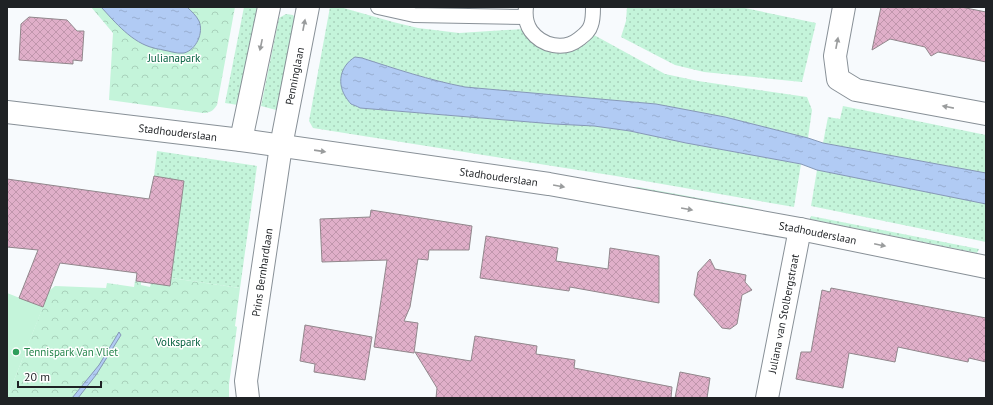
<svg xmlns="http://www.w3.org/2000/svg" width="993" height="405" viewBox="0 0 993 405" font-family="'PT Sans',sans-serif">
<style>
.grass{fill:url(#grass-dots)}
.park{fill:url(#park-crowns)}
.pitch{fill:#c4f4da}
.water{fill:url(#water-ripples);stroke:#8598b6}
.building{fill:url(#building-cross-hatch);stroke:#91878c}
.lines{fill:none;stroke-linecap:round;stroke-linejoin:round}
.service-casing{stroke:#889097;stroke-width:16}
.minor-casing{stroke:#889097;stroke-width:24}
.service{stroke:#fff;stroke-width:14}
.minor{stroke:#fff;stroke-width:22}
.oneway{fill:#9a9c9d}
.leisure-dot{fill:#2e9e5b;stroke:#fff;stroke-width:1.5}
.labels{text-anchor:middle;stroke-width:3;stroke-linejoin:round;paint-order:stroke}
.park-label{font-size:11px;fill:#076241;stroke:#fff}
.street-label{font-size:11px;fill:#1f2225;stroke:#fff}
.leisure-label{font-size:11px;fill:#27864d;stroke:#fff;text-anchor:start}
</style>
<defs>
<pattern id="grass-dots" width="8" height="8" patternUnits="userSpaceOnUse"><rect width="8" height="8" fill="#c4f4da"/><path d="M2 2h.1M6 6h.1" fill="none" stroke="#a8d1bb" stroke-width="1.8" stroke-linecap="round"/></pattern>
<pattern id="park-crowns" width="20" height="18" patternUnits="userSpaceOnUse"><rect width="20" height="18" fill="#c4f4da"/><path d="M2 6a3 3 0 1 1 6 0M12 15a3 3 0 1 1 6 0" fill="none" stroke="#a8d1bb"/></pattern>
<pattern id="water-ripples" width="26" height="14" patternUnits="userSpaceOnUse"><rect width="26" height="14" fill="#b1cbf4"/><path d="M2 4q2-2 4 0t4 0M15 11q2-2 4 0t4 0" fill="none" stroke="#98aed1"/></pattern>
<pattern id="building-cross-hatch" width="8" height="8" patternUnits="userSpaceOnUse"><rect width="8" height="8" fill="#e0afc9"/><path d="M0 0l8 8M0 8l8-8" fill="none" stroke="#c096ac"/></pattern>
</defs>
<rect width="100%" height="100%" fill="#f7fafd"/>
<!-- grass -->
<g class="grass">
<polygon points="244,7 257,7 238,105 225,103"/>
<path d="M330,7H340L393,22L418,28L459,33L524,29L534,44L550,51H569L586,44L594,35L665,74L698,81L807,97L812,110L808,138L725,117L656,104L465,87C429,80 396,69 362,58L360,108L554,124L594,126L630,131L686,143L801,164L794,207L616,176L313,128L309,121Z"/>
<polygon points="627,7 740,7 816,23 802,82 704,72 675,65 621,37 626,21"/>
<polygon points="286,14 293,15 297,21 280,111 261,106 279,18"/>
<polygon points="843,106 986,135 986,173 823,143 828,117 840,119"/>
<polygon points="157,151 257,166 240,288 171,278 184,181 154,176"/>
<polygon points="817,170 986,204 986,242 811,206"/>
<polygon points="638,187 753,208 752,214 623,189"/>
<polygon points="811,216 979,249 977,253 810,219"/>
</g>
<!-- park -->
<g class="park">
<path d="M91,7H235L217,105C213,111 210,113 203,113L109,100L113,33Z"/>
<polygon points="171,278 240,288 235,326 237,327 229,384 229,398 7,398 49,291 55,286 106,288 107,283 134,287 135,281 141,282 141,285 150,287 151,283"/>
</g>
<!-- pitch -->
<polygon class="pitch" points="7,293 43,307 7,398"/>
<!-- water -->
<g class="water">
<path d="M101,7H187C191,11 196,15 199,21C204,33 196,50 184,53C176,54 170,51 163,50C160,49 156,49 154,48C132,43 115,22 101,7Z"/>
<path d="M355,57L362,58C396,69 429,80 465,87L656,104L725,117L808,138L823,143L986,173V204L817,170L801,164L686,143L630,131L594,126L554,124L360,108C357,106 353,105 351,104C350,103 347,99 347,99C336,84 340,66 355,57Z"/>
<polygon points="119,332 121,335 96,375 78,398 72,398 99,365"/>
</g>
<!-- building -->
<g class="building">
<polygon points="881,7 961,7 986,12 986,62 938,52 931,56 925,47 890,39 872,50"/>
<polygon points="29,17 67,20 77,31 84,31 82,61 73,60 73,64 19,60 21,24"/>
<polygon points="154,176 184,181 170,286 136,281 137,273 60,263 43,307 19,298 38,250 7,247 7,179 149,199"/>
<polygon points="371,210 472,226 469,250 429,250 428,260 418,259 410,307 404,321 418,323 414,353 374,347 387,260 322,262 320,219 370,217"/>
<polygon points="486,236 558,248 556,261 608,269 610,248 659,256 659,303 570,287 569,291 480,278"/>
<polygon points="710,259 715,269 746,275 745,282 752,290 742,295 737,324 730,329 722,328 694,295 698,272"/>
<polygon points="831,288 986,318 986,362 969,358 968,362 898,347 895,362 849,353 843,388 796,379 801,352 811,352 822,290 830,292"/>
<polygon points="305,325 372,337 365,380 314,372 315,364 300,361"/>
<polygon points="475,336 537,346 536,354 575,360 574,368 672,387 671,398 436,398 437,388 415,352 471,361"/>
<polygon points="680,372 710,378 707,398 675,398"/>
</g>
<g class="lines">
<defs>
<g id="service">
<polyline points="378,7 414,15 525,17"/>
<path d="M526,7C525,15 526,24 531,31C542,46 564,51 579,39C584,35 589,32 591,25C593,20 593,13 593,7"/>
</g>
<g id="minor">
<polyline points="844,7 835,56 838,79 856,90 986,114"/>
<path id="s1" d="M7,112L241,140L549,184L800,229L986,267"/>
<polyline points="241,140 269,7"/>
<path id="s2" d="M248,398L246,381L281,146L308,7"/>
<path id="s3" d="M767,398L800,229"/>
</g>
</defs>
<!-- service casing -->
<use href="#service" class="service-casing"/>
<!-- minor casing -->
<use href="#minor" class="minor-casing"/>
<!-- service -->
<use href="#service" class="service"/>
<!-- minor -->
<use href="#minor" class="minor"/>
</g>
<!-- one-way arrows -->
<defs><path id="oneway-solid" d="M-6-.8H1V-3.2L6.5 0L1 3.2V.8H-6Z"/></defs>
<g class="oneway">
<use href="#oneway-solid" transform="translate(304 25) rotate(-79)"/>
<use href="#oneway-solid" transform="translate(837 43) rotate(-79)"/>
<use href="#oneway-solid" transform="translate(261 45) rotate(102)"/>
<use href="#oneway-solid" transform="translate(948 107) rotate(-169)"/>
<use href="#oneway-solid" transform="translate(320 151) rotate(8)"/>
<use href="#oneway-solid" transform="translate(559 186) rotate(10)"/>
<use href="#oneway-solid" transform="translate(687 209) rotate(10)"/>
<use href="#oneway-solid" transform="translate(880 245) rotate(12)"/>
</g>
<!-- markers -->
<circle class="leisure-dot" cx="16" cy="352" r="4"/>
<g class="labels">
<!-- park labels -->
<g class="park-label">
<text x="174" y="62">Julianapark</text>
<text x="178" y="346">Volkspark</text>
</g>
<!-- street labels -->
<g class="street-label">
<text dy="4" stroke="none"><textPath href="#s2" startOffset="326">Penninglaan</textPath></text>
<text dy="4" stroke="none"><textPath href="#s1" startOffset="172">Stadhouderslaan</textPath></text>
<text dy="4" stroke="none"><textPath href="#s1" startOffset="496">Stadhouderslaan</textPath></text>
<text dy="4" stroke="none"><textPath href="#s1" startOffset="820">Stadhouderslaan</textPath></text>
<text dy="4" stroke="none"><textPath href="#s2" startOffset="127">Prins Bernhardlaan</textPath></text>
<text dy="4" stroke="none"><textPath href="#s3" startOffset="86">Juliana van Stolbergstraat</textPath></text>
</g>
<!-- leisure labels -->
<g class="leisure-label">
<text x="24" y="356">Tennispark Van Vliet</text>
</g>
</g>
<!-- border -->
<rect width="993" height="405" fill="none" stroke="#1f2225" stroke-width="16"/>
<!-- scale -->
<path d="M18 381v6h83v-6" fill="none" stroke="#1f2225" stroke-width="2"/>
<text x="24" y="381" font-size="12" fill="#1f2225" stroke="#ffffff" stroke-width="3" paint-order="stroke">20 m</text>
</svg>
